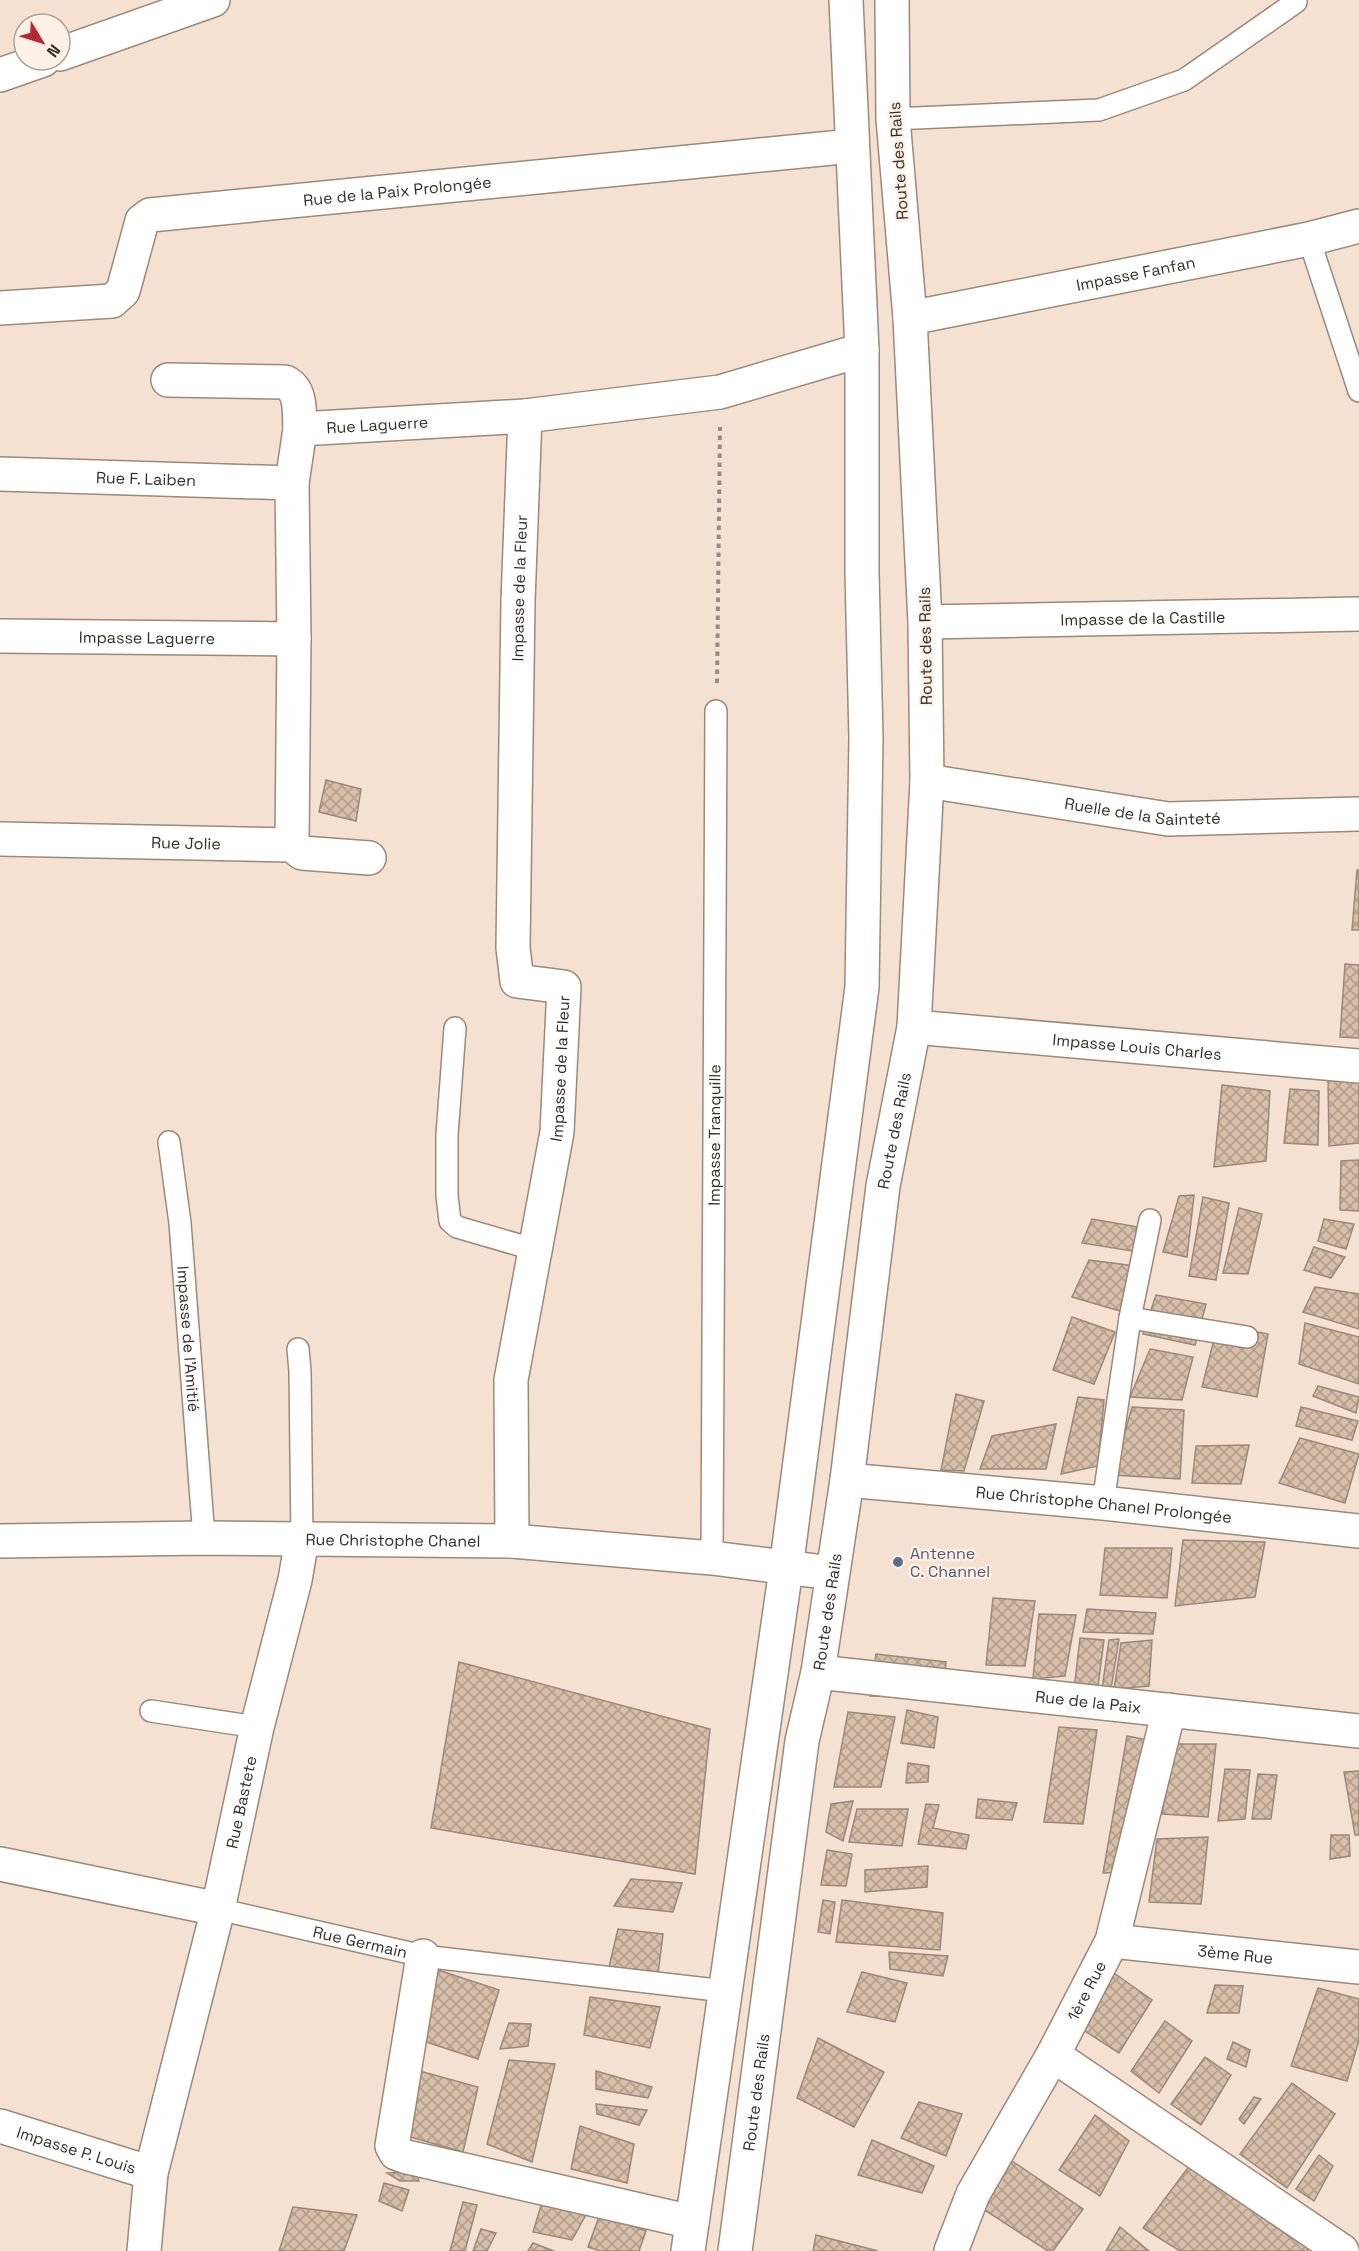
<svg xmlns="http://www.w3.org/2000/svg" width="1359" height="2251" viewBox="0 0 1359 2251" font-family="'Space Grotesk',sans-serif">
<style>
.building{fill:url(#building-cross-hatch);stroke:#9a897a;stroke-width:1.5}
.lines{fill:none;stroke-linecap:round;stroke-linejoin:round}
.lane-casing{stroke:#9b897b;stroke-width:24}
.street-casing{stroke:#9b897b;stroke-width:36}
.secondary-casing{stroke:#9b897b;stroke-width:36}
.primary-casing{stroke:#9b897b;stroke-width:36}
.path{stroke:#988b80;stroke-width:4;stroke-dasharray:4.5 4.5;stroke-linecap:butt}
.lane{stroke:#fff;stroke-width:21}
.street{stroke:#fff;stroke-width:33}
.secondary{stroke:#fff;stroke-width:33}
.primary{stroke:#fff;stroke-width:33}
.service-dot{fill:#5c6f8a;stroke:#fcf0e7;stroke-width:2}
.labels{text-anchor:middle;stroke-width:4.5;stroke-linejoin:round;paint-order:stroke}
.street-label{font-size:16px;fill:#362f29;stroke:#fcf0e7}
.service-label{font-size:16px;fill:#4e5e75;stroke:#fcf0e7;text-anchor:start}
</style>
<defs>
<pattern id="building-cross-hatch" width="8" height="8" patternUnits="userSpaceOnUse" patternTransform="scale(1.5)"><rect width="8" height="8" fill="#d7bea8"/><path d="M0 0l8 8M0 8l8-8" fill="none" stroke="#af9b89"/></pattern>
</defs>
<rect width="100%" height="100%" fill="#f5e1d2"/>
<!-- building -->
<g class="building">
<polygon points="326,780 361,789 356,821 319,812"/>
<polygon points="1357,870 1359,870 1359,930 1352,930"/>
<polygon points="1345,964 1359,965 1359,1038 1340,1037"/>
<polygon points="1328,1079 1359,1080 1359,1143 1329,1146"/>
<polygon points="1222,1085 1270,1091 1266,1161 1214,1167"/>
<polygon points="1290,1089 1319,1091 1318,1145 1284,1143"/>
<polygon points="1359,1160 1359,1211 1340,1210 1341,1161"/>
<polygon points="1194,1195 1187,1257 1163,1252 1179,1196"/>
<polygon points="1203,1197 1229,1203 1216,1280 1189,1276"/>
<polygon points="1239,1208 1262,1214 1248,1274 1223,1273"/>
<polygon points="1092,1219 1144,1228 1132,1251 1082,1243"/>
<polygon points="1324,1219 1354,1224 1346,1249 1318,1241"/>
<polygon points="1314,1247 1345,1257 1331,1278 1304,1270"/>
<polygon points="1089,1260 1135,1266 1120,1311 1072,1297"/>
<polygon points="1315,1287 1359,1294 1359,1329 1303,1312"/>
<polygon points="1156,1295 1206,1304 1195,1345 1143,1334"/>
<polygon points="1072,1317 1115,1332 1094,1384 1053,1370"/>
<polygon points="1305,1323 1359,1337 1359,1384 1299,1364"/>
<polygon points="1218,1324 1268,1334 1257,1397 1202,1387"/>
<polygon points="1150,1349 1193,1357 1182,1400 1130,1397"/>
<polygon points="1318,1386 1359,1397 1356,1413 1313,1396"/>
<polygon points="956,1394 984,1401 964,1471 941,1470"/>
<polygon points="1078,1397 1104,1400 1098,1466 1061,1474"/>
<polygon points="1132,1407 1184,1410 1180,1479 1113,1475"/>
<polygon points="1301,1407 1358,1421 1352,1440 1296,1426"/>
<polygon points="1056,1424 1046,1469 980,1469 992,1436"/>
<polygon points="1300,1438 1359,1454 1345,1503 1279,1483"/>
<polygon points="1249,1445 1241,1484 1192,1483 1196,1446"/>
<polygon points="1183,1540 1265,1542 1255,1597 1175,1606"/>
<polygon points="1105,1548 1172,1548 1167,1598 1100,1595"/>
<polygon points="993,1598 1035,1601 1025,1666 986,1665"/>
<polygon points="1087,1609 1156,1613 1153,1634 1083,1632"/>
<polygon points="1039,1614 1076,1615 1065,1676 1033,1679"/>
<polygon points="1080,1638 1104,1640 1097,1694 1074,1690"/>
<polygon points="1119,1639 1111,1689 1102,1689 1109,1640"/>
<polygon points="1152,1640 1149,1686 1114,1689 1121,1643"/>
<polygon points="876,1654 946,1662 943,1698 870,1696"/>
<polygon points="459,1662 710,1729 695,1874 431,1828"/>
<polygon points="907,1710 938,1717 934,1748 901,1743"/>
<polygon points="848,1712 895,1717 881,1787 834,1787"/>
<polygon points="1059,1727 1097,1730 1083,1824 1044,1822"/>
<polygon points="1127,1736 1154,1741 1131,1872 1103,1873"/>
<polygon points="1174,1744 1216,1744 1208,1817 1162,1814"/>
<polygon points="908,1763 929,1766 928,1782 906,1783"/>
<polygon points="1225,1769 1250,1770 1245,1819 1218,1821"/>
<polygon points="1359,1771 1359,1835 1355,1835 1344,1772"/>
<polygon points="1258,1774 1277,1775 1271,1819 1252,1819"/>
<polygon points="978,1799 1017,1803 1012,1820 976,1818"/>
<polygon points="853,1801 843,1841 826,1832 831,1804"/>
<polygon points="926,1804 939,1805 933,1828 969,1835 966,1849 918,1844"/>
<polygon points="857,1809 908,1809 902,1846 849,1842"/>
<polygon points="1331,1835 1349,1835 1350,1856 1330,1859"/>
<polygon points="1208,1837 1201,1904 1149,1902 1157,1839"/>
<polygon points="827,1850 852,1854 846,1886 821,1885"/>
<polygon points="928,1866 927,1887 865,1892 865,1870"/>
<polygon points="631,1879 682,1883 673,1912 614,1906"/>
<polygon points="823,1900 835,1902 830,1934 818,1932"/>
<polygon points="842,1900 943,1913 940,1950 836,1942"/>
<polygon points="618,1929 663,1934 658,1974 609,1967"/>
<polygon points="889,1952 948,1956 943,1976 890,1969"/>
<polygon points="1104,1966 1152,2000 1119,2053 1071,2022"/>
<polygon points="432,1968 499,1990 478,2059 414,2038"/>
<polygon points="862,1972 907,1983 895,2022 847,2012"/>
<polygon points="1215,1985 1243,1986 1239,2013 1207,2013"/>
<polygon points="1318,1988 1359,1999 1359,2040 1347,2081 1291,2066"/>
<polygon points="590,1997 660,2007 650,2048 584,2035"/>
<polygon points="1165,2021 1192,2041 1159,2093 1131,2071"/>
<polygon points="509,2023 531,2024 528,2046 500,2049"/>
<polygon points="818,2038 884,2072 854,2127 797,2098"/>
<polygon points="1233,2042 1250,2050 1246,2067 1227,2059"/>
<polygon points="1205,2057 1231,2075 1201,2125 1171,2104"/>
<polygon points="509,2060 555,2064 532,2162 487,2144"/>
<polygon points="416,2070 478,2087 463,2152 400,2134"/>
<polygon points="596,2071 652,2087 648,2098 596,2089"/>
<polygon points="1292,2083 1335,2114 1287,2188 1240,2154"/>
<polygon points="1254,2097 1261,2099 1244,2124 1239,2119"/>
<polygon points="919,2102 962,2114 946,2156 901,2138"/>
<polygon points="596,2104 647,2110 639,2125 597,2114"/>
<polygon points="1095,2115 1129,2141 1100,2196 1059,2170"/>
<polygon points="580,2126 634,2144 627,2183 571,2169"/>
<polygon points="872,2140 934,2166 922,2193 858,2175"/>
<polygon points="1319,2155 1333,2166 1314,2201 1296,2189"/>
<polygon points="1012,2161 1083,2209 1053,2251 1048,2251 980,2207"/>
<polygon points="1193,2161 1313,2241 1307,2251 1180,2251 1143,2228"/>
<polygon points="415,2171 419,2181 400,2181 387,2173"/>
<polygon points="384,2183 409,2190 402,2211 379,2201"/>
<polygon points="463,2202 477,2205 465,2251 450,2251"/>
<polygon points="542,2202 588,2211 572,2240 533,2232"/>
<polygon points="293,2207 357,2215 344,2251 279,2251"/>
<polygon points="600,2214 646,2231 639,2251 600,2251 588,2247"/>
<polygon points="1120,2227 1149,2251 1106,2251"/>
<polygon points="481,2229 496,2233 487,2251 473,2251"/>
<polygon points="816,2235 878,2251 813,2251"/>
<polygon points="533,2243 554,2251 528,2251"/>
</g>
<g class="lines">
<defs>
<g id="lane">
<polyline points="893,119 1099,110 1184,80 1296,2"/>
<polyline points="1309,239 1359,391"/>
<polyline points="455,1028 447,1135 447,1196 450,1221 457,1227 536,1250"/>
<path id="s1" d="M169,1142L180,1223L204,1538"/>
<polyline points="1130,1318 1247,1337"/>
<polyline points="298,1349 300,1371 302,1539"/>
<polyline points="1103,1503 1130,1318 1150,1220"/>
<path id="s2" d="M712,1558L716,711"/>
<polyline points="151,1711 257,1727"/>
<path id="s3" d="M218,1909L423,1956L725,1991"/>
</g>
<g id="street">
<polyline points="60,54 213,0"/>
<polyline points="0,75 43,60"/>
<path id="s4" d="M0,308L112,301L123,291L142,221L150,215L852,146"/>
<path id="s5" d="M910,318L1309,239L1359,226"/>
<path d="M168,380L285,382C302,390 299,412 300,429"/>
<path id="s6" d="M0,474L292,483"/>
<path id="s7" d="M925,622L1359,614"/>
<path id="s8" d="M0,636L294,639"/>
<path id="s9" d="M927,781L1168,819L1359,814"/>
<path id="s10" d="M0,839L292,845L302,853L369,858"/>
<path id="s11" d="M292,845L294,639L292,483L300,429L525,416L720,392L862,350"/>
<path id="s12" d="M914,1027L1359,1066"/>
<path id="s13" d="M847,1480L1103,1503L1359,1531"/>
<path id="s14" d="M512,1541L511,1380L557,1132L564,987L517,981L513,948L518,601L525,416"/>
<path id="s15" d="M818,1672L1359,1731"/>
<polyline points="0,1864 218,1909"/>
<path id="s16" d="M1112,1941L1359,1967"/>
<polyline points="423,1956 392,2146 396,2153 407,2157 692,2222"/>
<polyline points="1053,2055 1342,2251"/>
<path id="s17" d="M0,2126L151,2173"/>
<path id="s18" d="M144,2251L151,2173L218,1909L257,1727L295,1580L302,1539"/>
<path id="s19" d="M951,2251L973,2194L1053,2055L1112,1941L1169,1710"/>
</g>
<g id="secondary">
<path id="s20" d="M0,1541L204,1538L512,1541L712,1558L832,1573"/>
</g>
<g id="primary">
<polyline points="688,2251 786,1569 862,987 866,738 862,573 862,350 846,0"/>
<path id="s21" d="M735,2251L802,1741L818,1672L847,1480L883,1186L914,1027L927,781L925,622L910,318L893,119L892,0"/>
</g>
</defs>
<!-- lane casing -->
<use href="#lane" class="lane-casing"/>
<!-- street casing -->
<use href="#street" class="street-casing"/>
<!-- secondary casing -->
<use href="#secondary" class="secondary-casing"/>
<!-- primary casing -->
<use href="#primary" class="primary-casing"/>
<!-- path -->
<polyline class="path" points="717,683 720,427"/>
<!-- lane -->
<use href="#lane" class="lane"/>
<!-- street -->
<use href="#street" class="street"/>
<!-- secondary -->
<use href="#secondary" class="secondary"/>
<!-- primary -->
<use href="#primary" class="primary"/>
</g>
<!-- markers -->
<circle class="service-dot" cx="898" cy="1562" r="6"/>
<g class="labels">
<!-- street labels -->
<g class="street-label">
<text transform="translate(898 161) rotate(-94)" y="6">Route des Rails</text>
<text dy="6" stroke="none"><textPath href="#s4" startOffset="458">Rue de la Paix Prolongée</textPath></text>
<text dy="6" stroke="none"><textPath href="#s5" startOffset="230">Impasse Fanfan</textPath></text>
<text dy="6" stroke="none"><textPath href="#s11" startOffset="494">Rue Laguerre</textPath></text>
<text dy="6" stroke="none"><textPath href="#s6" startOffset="146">Rue F. Laiben</textPath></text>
<text dy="6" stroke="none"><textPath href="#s14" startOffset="999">Impasse de la Fleur</textPath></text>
<text dy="6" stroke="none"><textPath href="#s7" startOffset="218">Impasse de la Castille</textPath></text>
<text dy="6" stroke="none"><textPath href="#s8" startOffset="147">Impasse Laguerre</textPath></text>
<text transform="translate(925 646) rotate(-91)" y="6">Route des Rails</text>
<text dy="6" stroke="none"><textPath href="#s9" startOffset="218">Ruelle de la Sainteté</textPath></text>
<text dy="6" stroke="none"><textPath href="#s10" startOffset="186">Rue Jolie</textPath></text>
<text dy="6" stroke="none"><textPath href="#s12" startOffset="224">Impasse Louis Charles</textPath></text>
<text dy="6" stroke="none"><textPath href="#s14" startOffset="477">Impasse de la Fleur</textPath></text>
<text dy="6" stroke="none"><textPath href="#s21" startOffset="1132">Route des Rails</textPath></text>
<text dy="6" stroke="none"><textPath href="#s2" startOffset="423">Impasse Tranquille</textPath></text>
<text dy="6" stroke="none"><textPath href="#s1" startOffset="198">Impasse de l'Amitié</textPath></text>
<text dy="6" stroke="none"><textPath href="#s13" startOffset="258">Rue Christophe Chanel Prolongée</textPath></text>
<text dy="6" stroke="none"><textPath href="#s20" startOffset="393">Rue Christophe Chanel</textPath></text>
<text dy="6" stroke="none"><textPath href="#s21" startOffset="646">Route des Rails</textPath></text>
<text dy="6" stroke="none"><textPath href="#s15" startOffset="272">Rue de la Paix</textPath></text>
<text dy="6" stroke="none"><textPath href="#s18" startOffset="460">Rue Bastete</textPath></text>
<text dy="6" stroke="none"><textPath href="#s3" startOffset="146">Rue Germain</textPath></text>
<text dy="6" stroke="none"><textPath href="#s16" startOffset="124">3ème Rue</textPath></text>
<text dy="6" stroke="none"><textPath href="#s19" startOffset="294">1ère Rue</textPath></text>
<text dy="6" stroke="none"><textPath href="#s21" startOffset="160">Route des Rails</textPath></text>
<text dy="6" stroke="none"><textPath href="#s17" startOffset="80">Impasse P. Louis</textPath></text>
</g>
<!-- service labels -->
<g class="service-label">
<text x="910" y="1559">Antenne<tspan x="910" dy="18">C. Channel</tspan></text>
</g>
</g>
<!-- north arrow -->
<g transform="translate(42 42) rotate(128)"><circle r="28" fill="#fcf0e7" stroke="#ada39b" stroke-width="1.5"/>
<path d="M0-4.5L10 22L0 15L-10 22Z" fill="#b82732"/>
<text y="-9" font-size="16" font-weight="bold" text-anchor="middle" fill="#362f29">N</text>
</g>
</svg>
